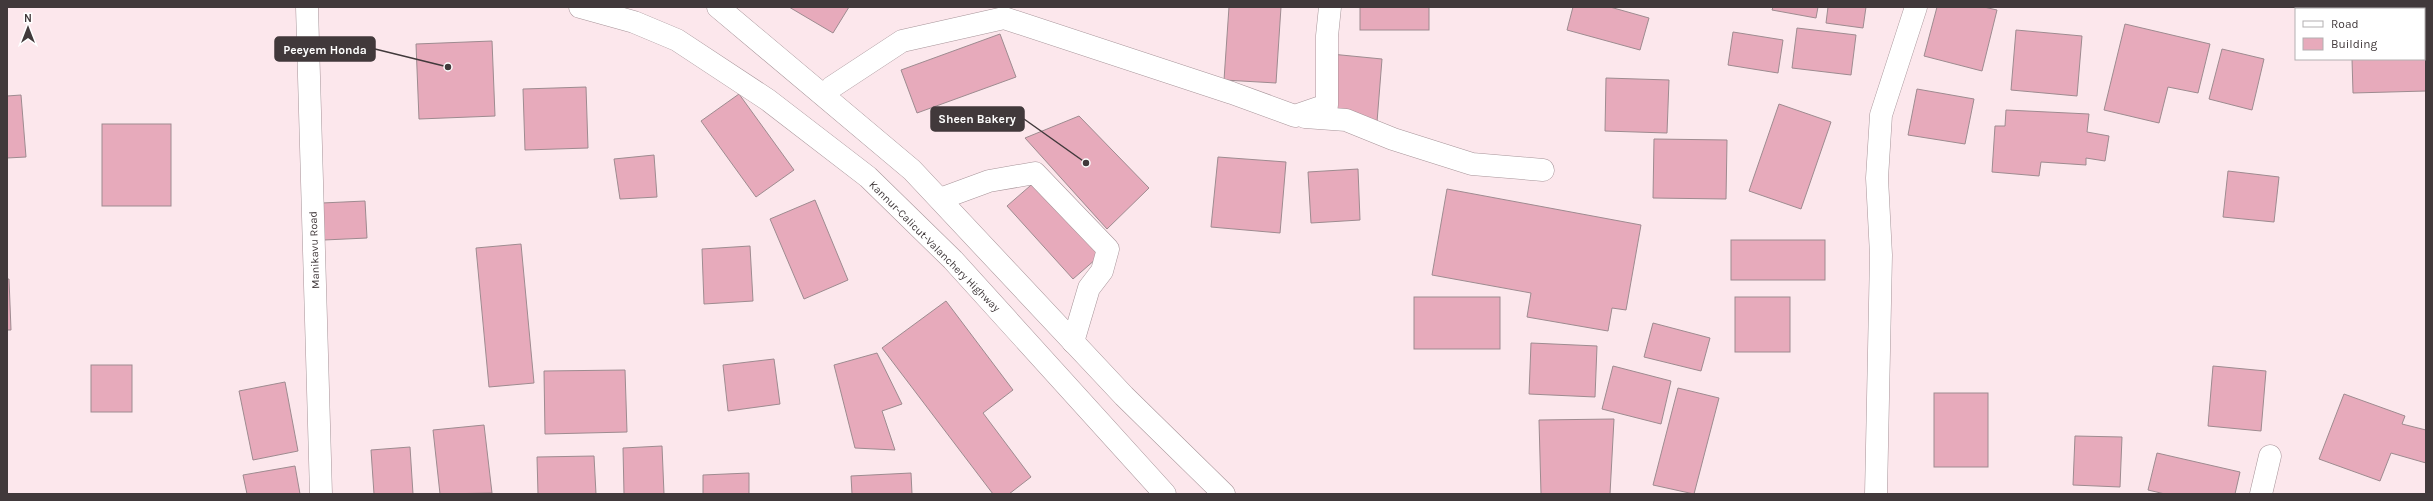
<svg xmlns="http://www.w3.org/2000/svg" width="2433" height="501" viewBox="0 0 2433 501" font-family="Karla,sans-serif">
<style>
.building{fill:#e7aabb;stroke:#9e8b90}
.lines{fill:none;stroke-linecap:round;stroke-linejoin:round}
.minor-casing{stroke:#a79499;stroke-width:23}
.highway-casing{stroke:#a79499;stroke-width:23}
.minor{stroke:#fff;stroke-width:22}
.highway{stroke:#fff;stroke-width:22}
.labels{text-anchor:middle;stroke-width:3;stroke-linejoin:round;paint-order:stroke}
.street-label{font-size:11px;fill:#41393b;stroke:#fff}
.leader{fill:none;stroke:#41393b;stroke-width:1.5}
.callout-dot{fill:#41393b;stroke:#fff;stroke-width:1.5}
.callout{fill:#41393b;stroke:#41393b;stroke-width:1.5}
.callout-label{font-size:12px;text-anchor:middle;font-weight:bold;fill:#fff}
</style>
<rect width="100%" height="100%" fill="#fce7ec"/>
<!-- building -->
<g class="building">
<polygon points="789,7 849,7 833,33"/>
<polygon points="1229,7 1281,7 1276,83 1224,80"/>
<rect x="1360" y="7" width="69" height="23"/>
<polygon points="1573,7 1610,7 1649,18 1640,50 1567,30"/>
<polygon points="1773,7 1818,7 1816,18 1772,10"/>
<polygon points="1828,7 1866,7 1863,28 1826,23"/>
<polygon points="1937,7 1984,7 1997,10 1982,71 1924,56"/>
<polygon points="2424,22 2426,22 2426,91 2353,93 2352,59 2424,59"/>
<polygon points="2125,24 2210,44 2198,93 2168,87 2159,123 2104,110"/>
<polygon points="1797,28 1856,35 1851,75 1792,68"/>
<polygon points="2016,30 2082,36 2077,96 2011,90"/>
<polygon points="1733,32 1783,40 1778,73 1728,65"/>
<polygon points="1000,34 1016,77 917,113 901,70"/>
<polygon points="492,41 495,116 419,119 416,44"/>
<polygon points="2222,49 2264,59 2252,110 2209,99"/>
<polygon points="1331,54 1382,59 1377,122 1327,105"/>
<polygon points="1606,78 1669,80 1667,133 1605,131"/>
<polygon points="586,87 588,148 525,150 523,89"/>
<polygon points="1917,89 1974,99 1965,144 1908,135"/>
<polygon points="739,94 794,170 756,197 701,121"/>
<polygon points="21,95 26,157 7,158 7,96"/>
<polygon points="1779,104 1831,122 1801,209 1749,191"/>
<polygon points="2006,110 2089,114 2087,132 2109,136 2105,161 2086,158 2086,165 2041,162 2039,176 1992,172 1995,126 2005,126"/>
<polygon points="1079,116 1149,188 1107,229 1025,138"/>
<rect x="102" y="124" width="69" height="82"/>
<polygon points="1654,139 1727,140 1726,199 1653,198"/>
<polygon points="654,155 657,197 620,199 614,159"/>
<polygon points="1218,157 1286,162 1280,233 1211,227"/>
<polygon points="1358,169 1360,220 1311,223 1308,172"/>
<polygon points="2228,171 2279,177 2274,222 2223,217"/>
<polygon points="1038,179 1104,252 1073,279 1007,206"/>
<polygon points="1447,189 1641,225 1626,310 1612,308 1608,331 1527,317 1531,293 1432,275"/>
<polygon points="815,200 848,280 804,299 770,219"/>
<polygon points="365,201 367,238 324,240 322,203"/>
<rect x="1731" y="240" width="94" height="40"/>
<polygon points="521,244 534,383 489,387 476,248"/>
<polygon points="750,246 753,301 704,304 702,249"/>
<polygon points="7,279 9,279 11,330 7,330"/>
<rect x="1414" y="297" width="86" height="52"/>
<rect x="1735" y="297" width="55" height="55"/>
<polygon points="946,301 1013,390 983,413 1031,477 1009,494 993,494 882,348"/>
<polygon points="1653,323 1710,338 1701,371 1644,357"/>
<polygon points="1531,343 1597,346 1595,397 1529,394"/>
<polygon points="877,353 902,404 882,411 895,450 855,448 834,365"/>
<polygon points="774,359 780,404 728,411 723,365"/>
<rect x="91" y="365" width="41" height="47"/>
<polygon points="1613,366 1671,381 1661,424 1602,409"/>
<polygon points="2213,366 2266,371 2261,431 2208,426"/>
<polygon points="625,370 627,432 545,434 544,371"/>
<polygon points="285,382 298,451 253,460 239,391"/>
<polygon points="1678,388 1719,398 1694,494 1653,485"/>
<rect x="1934" y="393" width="54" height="74"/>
<polygon points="2344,394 2405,416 2402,424 2426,430 2426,463 2391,453 2380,481 2319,459"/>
<polygon points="1614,419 1610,494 1541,494 1539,420"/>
<polygon points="484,425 492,493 440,494 433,430"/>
<polygon points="2075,436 2122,437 2120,487 2073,485"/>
<polygon points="662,446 664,494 624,494 623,448"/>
<polygon points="410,447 413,494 374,494 371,450"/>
<polygon points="2157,453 2240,472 2235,494 2165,494 2148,490"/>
<polygon points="594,456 596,494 538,494 537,457"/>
<polygon points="295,466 300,494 247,494 243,475"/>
<polygon points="749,473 749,494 703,494 703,475"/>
<polygon points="911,473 912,494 852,494 851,476"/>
</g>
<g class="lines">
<defs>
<g id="minor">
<polyline points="307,7 321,494"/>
<polyline points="832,87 902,41 1004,18 1232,93 1295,116 1327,105 1327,36 1330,7"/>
<polyline points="1305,117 1346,120 1393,139 1472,164 1543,170"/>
<polyline points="940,199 989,181 1035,173 1108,249 1102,271 1089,288 1073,342"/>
<polyline points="1876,494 1881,255 1877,178 1881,115 1916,7"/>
<polyline points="2261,494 2270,456"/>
</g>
<g id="highway">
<polyline points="580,7 634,22 677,40 768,100 868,177 953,260 1165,494"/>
<polyline points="718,7 912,170 1124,396 1224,494"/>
</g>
</defs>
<!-- minor casing -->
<use href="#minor" class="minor-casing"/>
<!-- highway casing -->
<use href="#highway" class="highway-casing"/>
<!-- minor -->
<use href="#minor" class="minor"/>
<!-- highway -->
<use href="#highway" class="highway"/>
</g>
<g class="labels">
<!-- street labels -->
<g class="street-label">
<text transform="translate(935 246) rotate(45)" y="4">Kannur-Calicut-Valanchery Highway</text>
<text transform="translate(314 250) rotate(-92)" y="4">Manikavu Road</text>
</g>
</g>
<!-- callouts -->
<path class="leader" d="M448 67L375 49M1086 163L1024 119"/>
<g class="callout-dot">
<circle cx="448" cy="67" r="4"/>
<circle cx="1086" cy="163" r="4"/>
</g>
<g class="callout">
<rect x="275" y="37" width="100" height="24" rx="4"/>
<rect x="931" y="107" width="93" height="24" rx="4"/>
</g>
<g class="callout-label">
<text x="325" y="54">Peeyem Honda</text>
<text x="977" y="123">Sheen Bakery</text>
</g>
<!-- border -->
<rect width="2433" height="501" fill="none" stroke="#41393b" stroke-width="16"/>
<!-- legend -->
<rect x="2295" y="8" width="130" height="52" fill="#ffffff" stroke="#b3b0b1"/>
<rect x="2303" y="21" width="20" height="6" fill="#ffffff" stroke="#b3b0b1"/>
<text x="2331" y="28" font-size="12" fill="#41393b">Road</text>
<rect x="2303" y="38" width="20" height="12" fill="#e7aabb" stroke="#b3b0b1"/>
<text x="2331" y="48" font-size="12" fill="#41393b">Building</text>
<!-- north arrow -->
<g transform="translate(28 28)" stroke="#ffffff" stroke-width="3" paint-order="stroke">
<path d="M0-3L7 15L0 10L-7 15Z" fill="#41393b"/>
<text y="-6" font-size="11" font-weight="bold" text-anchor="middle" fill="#41393b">N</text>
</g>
</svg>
